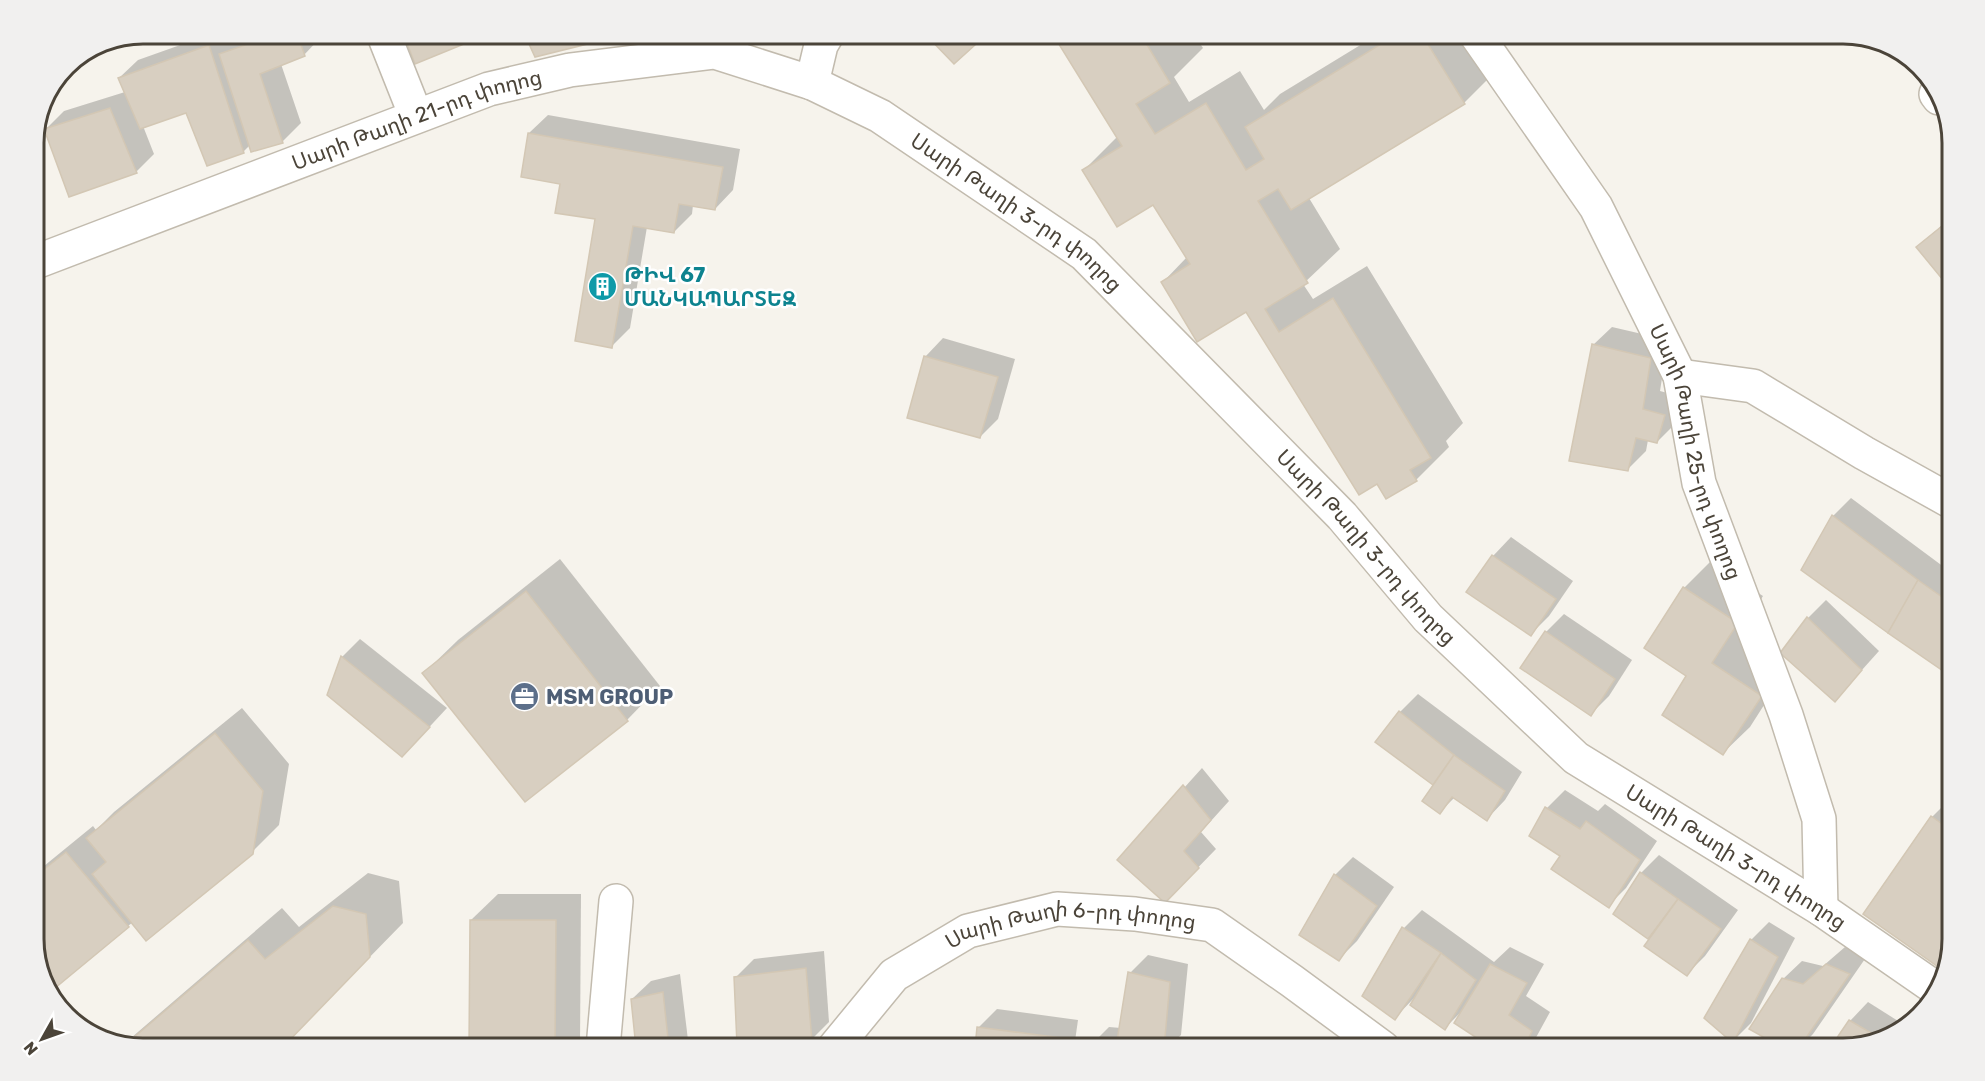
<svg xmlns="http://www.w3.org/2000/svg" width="1985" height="1081" viewBox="0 0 1985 1081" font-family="Rubik,'Noto Sans Armenian',sans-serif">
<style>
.shadow{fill:#0003}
.building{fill:#d8cfc1;stroke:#d3c7b4;stroke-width:1.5}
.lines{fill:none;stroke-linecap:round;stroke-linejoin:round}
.minor-casing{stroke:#c2bbae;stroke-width:36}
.minor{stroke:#fff;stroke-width:33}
.labels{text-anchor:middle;stroke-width:5;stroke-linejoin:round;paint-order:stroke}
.street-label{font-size:21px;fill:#4b4439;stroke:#fff}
.culture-label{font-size:21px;font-weight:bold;fill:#0d838f;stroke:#fff;text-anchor:start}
.service-label{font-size:21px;font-weight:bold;fill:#4e5e75;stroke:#fff;text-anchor:start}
.rim{fill:none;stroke:#4b4439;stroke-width:3}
</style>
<rect width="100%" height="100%" fill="#f6f3ec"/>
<!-- shadow -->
<g class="shadow">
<polygon points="214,33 229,33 232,43 239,36 248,33 321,33 322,36 304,55 281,64 301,123 283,141 252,150 250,145 243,152 186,111 143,126 154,154 136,172 46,129 64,111 125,92 119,78 138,60"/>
<polygon points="1054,33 1193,33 1203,48 1174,77 1189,102 1240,71 1264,110 1280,94 1380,33 1475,33 1497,70 1464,103 1309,198 1340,249 1303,284 1313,299 1367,266 1463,423 1446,441 1449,447 1416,480 1378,482 1247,310 1163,282 1187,257 1154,202 1084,170 1117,137"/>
<polygon points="548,115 740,149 733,190 715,209 693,205 692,214 674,232 647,227 630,328 612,346 597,218 562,183 529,133"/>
<polygon points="1952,216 1952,289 1918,247"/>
<polygon points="1612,327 1668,340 1660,391 1682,397 1675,424 1657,442 1648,440 1646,451 1628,469 1593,345"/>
<polygon points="943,338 1015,359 998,419 980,437 925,357"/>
<polygon points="1851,498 1952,573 1952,675 1833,516"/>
<polygon points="1511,537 1573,581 1549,616 1531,634 1468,592 1493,556"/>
<polygon points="560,559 660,686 627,720 424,673 458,640"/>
<polygon points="1710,562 1763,596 1738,637 1787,669 1750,727 1723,753 1689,676 1684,588"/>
<polygon points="1826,600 1879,651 1835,700 1808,618"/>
<polygon points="1564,614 1632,660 1609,696 1591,714 1546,632"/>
<polygon points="360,639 447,708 420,737 342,657"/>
<polygon points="1418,694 1522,772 1505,800 1487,819 1455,797 1440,812 1435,784 1377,742 1400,712"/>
<polygon points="242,708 289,764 279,825 252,852 133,922 128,926 33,946 33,875 93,826 96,830 114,812"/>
<polygon points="1202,768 1229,801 1201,832 1216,849 1183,883 1119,860"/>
<polygon points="1565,790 1598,811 1605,804 1657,841 1626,888 1608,906 1562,855 1547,808"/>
<polygon points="1952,797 1952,938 1945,969 1865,914 1932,817"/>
<polygon points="1659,855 1738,910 1705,956 1687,974 1650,939 1615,914 1641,873"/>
<polygon points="1353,857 1394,887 1357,941 1339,959 1335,875"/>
<polygon points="368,873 399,881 403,923 281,1048 143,1048 124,1044 282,908 299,927"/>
<polygon points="498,894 581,894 580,1048 470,1048 471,920"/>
<polygon points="1422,910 1494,962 1510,947 1544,964 1526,996 1550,1012 1533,1043 1529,1048 1495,1048 1463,1010 1445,1028 1415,997 1395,1018 1404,928"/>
<polygon points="1769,922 1795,938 1751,1023 1733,1041 1751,940"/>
<polygon points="1845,947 1867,956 1813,1034 1799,1048 1783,979 1802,961 1823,966"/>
<polygon points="824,951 829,1022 811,1040 736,977 754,959"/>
<polygon points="1148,955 1188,964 1181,1035 1167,1048 1091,1048 1091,1045 1109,1027 1121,1028 1130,973"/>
<polygon points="680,974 688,1040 680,1048 637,1048 632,999 651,981"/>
<polygon points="1868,1002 1906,1026 1903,1030 1842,1048 1832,1048 1850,1021"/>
<polygon points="997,1009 1078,1020 1074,1048 976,1048 979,1027"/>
<polygon points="1590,1040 1602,1048 1582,1048"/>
</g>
<!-- building -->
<g class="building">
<polygon points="280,33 297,33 305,56 260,74 283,143 251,152 219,54"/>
<polygon points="403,33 486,33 486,35 415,64"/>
<polygon points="524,33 632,33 535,57"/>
<polygon points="924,33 983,33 985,36 954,64"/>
<polygon points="1052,33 1140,33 1170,83 1136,104 1155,134 1206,103 1246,170 1264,159 1245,127 1399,33 1421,33 1465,104 1291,210 1278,189 1258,201 1308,283 1265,309 1279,332 1333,298 1431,458 1410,470 1417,481 1386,499 1377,484 1359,495 1246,312 1197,342 1161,282 1190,264 1153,205 1117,227 1082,170 1122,146"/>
<polygon points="209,45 244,153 207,166 186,113 140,129 118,78"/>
<polygon points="110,108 137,173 69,197 44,129"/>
<polygon points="528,133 723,167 715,210 679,204 674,233 633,226 612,348 575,341 595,219 555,213 560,184 521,177"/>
<polygon points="1952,218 1952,291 1916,247"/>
<polygon points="1592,344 1651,358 1643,409 1665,415 1657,443 1636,438 1628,471 1569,461"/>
<polygon points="924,356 998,377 980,438 907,418"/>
<polygon points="1832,515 1918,580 1888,633 1801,570"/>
<polygon points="1492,555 1556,599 1531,636 1466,592"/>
<polygon points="1918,580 1952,604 1952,677 1888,633"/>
<polygon points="1683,587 1738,623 1712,663 1762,696 1723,755 1662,715 1686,676 1644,648"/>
<polygon points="526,591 628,721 525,802 422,673"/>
<polygon points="1807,617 1862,670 1835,702 1780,653"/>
<polygon points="1545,631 1615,679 1591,716 1520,668"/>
<polygon points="341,656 430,727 402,757 327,695"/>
<polygon points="1399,711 1454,755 1433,785 1375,742"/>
<polygon points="215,733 263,791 253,854 146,941 92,874 106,862 86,838"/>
<polygon points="1454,755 1505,791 1487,821 1452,797 1440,814 1422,801"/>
<polygon points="1183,785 1211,820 1184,851 1199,868 1165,903 1117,860"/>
<polygon points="1545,807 1580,829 1586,821 1640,860 1609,908 1551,869 1560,856 1529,836"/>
<polygon points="1931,816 1952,831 1952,938 1944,971 1863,914"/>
<polygon points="66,852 129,927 49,993 33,946 33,878"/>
<polygon points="1640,872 1678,899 1648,939 1613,914"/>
<polygon points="1334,874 1377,906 1339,961 1299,935"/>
<polygon points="1678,899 1721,929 1687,976 1644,946"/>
<polygon points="333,906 366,914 370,957 282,1048 143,1048 126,1044 248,940 265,959"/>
<polygon points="470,920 556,920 555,1048 469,1048"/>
<polygon points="1402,927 1441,953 1395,1020 1362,996"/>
<polygon points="1750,939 1778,957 1733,1043 1704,1018"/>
<polygon points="1441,953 1476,980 1445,1030 1410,1005"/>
<polygon points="1490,964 1527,983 1509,1015 1532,1031 1524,1048 1492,1048 1454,1023"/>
<polygon points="1826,964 1850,974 1799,1048 1783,1048 1749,1029 1782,978 1803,984"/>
<polygon points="806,968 812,1042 737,1045 734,977"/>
<polygon points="1128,972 1170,982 1164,1048 1116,1047"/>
<polygon points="663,992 669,1048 636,1048 631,999"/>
<polygon points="1849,1020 1878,1037 1842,1048 1830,1048"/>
<polygon points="977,1027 1061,1038 1059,1048 975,1048"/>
<polygon points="1090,1044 1123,1048 1089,1048"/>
</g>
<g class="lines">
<defs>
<g id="minor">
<polyline points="383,33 416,116"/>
<path id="s1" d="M1475,33L1596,207L1680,376L1699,483L1786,715L1819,819L1821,909"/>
<polyline points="812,83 821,45 828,33"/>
<polyline points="1936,94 1939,98"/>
<path id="s2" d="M33,263L489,89L570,70L715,52L812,83L880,116L1084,254L1342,516L1428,618L1576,758L1821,909L1938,990"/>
<polyline points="1680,376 1753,386 1864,453 1952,502"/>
<polyline points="603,1048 616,901"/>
<path id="s3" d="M834,1048L894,975L968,931L1057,909L1135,914L1212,925L1292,981L1383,1048"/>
</g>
</defs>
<!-- minor casing -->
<use href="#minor" class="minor-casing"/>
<!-- minor -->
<use href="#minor" class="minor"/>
</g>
<!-- icons -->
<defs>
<symbol id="building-disc" viewBox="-11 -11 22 22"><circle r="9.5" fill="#0f9aa8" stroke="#fff"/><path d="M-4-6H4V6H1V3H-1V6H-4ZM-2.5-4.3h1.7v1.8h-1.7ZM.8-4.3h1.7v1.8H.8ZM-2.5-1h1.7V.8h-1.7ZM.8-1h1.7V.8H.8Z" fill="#fff"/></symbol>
<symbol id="office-disc" viewBox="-11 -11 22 22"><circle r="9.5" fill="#5c6f8a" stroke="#fff"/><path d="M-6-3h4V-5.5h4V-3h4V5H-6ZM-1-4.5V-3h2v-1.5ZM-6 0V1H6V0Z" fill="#fff"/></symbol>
</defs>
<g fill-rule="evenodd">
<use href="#building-disc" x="586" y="270" width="33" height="33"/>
<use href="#office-disc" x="508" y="680" width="33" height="33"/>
</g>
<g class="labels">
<!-- street labels -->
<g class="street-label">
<text dy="7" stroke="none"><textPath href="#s2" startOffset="410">Սարի Թաղի 21-րդ փողոց</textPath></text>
<text dy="7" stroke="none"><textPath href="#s2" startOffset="1062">Սարի Թաղի 3-րդ փողոց</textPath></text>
<text dy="7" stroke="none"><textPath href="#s1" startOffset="478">Սարի Թաղի 25-րդ փողոց</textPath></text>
<text dy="7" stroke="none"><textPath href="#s2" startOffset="1548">Սարի Թաղի 3-րդ փողոց</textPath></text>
<text dy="7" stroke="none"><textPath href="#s2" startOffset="2034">Սարի Թաղի 3-րդ փողոց</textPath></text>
<text dy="7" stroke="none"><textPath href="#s3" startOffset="284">Սարի Թաղի 6-րդ փողոց</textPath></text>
</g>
<!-- culture labels -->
<g class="culture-label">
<text x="624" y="282">ԹԻՎ 67<tspan x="624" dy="24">ՄԱՆԿԱՊԱՐՏԵԶ</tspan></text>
</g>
<!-- service labels -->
<g class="service-label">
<text x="546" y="704">MSM GROUP</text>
</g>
</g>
<!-- crop -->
<path d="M0 0H1985V1081H0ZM143 44H1843A99 99 0 0 1 1942 143V939A99 99 0 0 1 1843 1038H143A99 99 0 0 1 44 939V143A99 99 0 0 1 143 44Z" fill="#f1f0ef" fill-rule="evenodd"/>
<path class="rim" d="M143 44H1843A99 99 0 0 1 1942 143V939A99 99 0 0 1 1843 1038H143A99 99 0 0 1 44 939V143A99 99 0 0 1 143 44Z"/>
<!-- north arrow -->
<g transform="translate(42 1039) rotate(230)" stroke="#ffffff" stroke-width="4.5" paint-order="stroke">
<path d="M0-4.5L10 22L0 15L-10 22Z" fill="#4b4439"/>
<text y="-9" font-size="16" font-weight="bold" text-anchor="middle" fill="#4b4439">N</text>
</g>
</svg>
